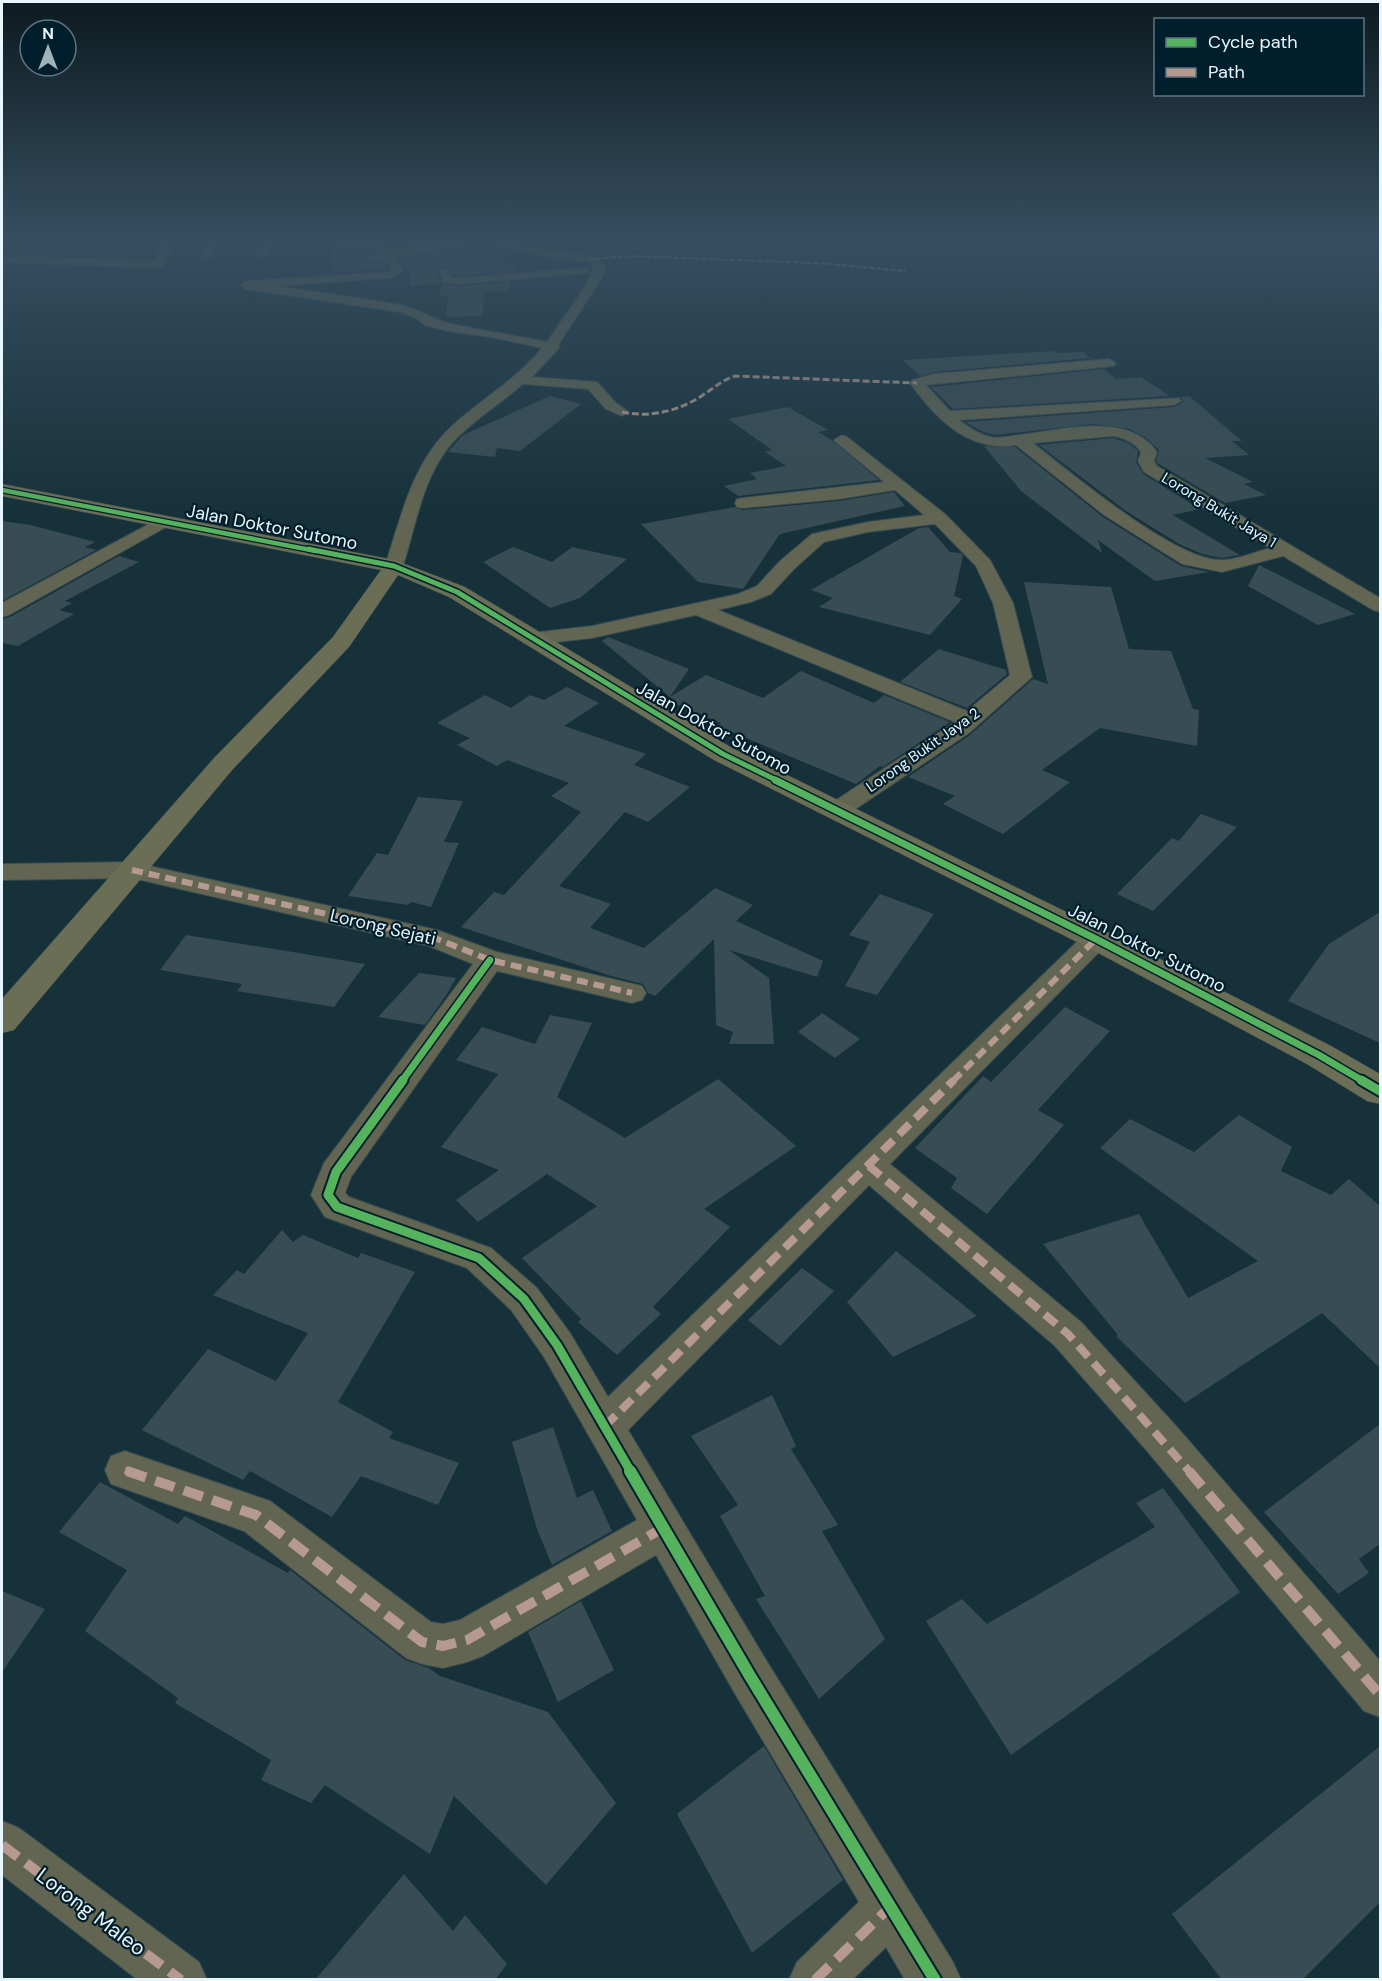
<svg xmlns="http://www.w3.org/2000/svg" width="1382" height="1981" viewBox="0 0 1382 1981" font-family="'DM Sans',sans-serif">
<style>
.building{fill:#374d53}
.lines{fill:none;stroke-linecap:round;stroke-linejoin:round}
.street-casing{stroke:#374b53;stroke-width:2}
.secondary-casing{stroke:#374b53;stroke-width:1}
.street{fill:#616551;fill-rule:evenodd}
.secondary{fill:#6a6e55;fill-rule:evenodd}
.quiet-far4{stroke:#b69a8f;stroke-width:2;stroke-dasharray:5 2;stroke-linecap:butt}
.quiet-far3{stroke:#b69a8f;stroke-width:3;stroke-dasharray:7 3;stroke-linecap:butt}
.quiet-far2{stroke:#b69a8f;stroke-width:6;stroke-dasharray:11 6;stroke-linecap:butt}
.quiet-far1{stroke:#b69a8f;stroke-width:8;stroke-dasharray:15 8;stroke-linecap:butt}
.quiet{stroke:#b69a8f;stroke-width:10;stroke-dasharray:20 10;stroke-linecap:butt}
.cycleway-far4-casing{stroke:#001e2c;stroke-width:7}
.cycleway-far3-casing{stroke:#001e2c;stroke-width:8}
.cycleway-far2-casing{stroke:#001e2c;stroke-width:10}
.cycleway-far1-casing{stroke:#001e2c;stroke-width:13}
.cycleway-casing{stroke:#001e2c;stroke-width:16}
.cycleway-far4{stroke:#56b35d;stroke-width:4.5}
.cycleway-far3{stroke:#56b35d;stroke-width:5}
.cycleway-far2{stroke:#56b35d;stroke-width:7}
.cycleway-far1{stroke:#56b35d;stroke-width:9}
.cycleway{stroke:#56b35d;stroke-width:12}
.labels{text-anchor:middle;stroke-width:4.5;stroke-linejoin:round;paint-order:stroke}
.far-street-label{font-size:15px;fill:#e8f7ff;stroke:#001e2c}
.street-label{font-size:18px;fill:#e8f7ff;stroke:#001e2c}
.near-street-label{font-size:21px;fill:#e8f7ff;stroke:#001e2c}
</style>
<rect width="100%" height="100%" fill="#17313a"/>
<!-- building -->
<g class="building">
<polygon points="330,238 366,238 374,252 364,255 363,258 371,262 382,261 388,269 333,273"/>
<polygon points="381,238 433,238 436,241 389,249"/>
<polygon points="447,251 452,256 488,251 514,266 513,272 454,276 451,268 442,268 438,273 441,284 409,286 410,269 405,269 397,259"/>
<polygon points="511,282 509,291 484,292 483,316 446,317 448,296 439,296 443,285 460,286"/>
<polygon points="1053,351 1056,353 1083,352 1090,358 934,372 920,376 903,360"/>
<polygon points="1104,369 1116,379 1141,377 1170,396 953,409 931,387"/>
<polygon points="550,396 581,404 520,451 497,448 495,457 448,452 463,435"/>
<polygon points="1189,396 1242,441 1232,441 1249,455 1205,458 1253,482 1244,484 1266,495 1225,503 1159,464 1156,461 1159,450 1146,438 1130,429 1093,424 995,435 983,432 965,422 1174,407 1183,402 1181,397"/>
<polygon points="788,407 828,430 818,432 832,440 879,480 738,496 724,486 757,479 750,473 786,466 765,452 772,450 728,419"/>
<polygon points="1113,438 1128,443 1137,450 1138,452 1136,462 1143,474 1200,509 1173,515 1240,555 1221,558 1202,554 1179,544 1126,511 1039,445"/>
<polygon points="984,446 1015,447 1103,517 1181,566 1209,572 1155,581 1098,540 1102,553 1021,491"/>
<polygon points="894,492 905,506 780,534 743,589 698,582 641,524 735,507 743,510 839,501"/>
<polygon points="2,521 31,525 95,542 85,547 96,550 2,601"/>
<polygon points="928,527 950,552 961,553 963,556 954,596 962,599 930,635 819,607 833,598 811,590 919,528"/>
<polygon points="513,547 552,562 572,547 627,559 580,598 550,608 483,562"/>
<polygon points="119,556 139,562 65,601 72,603 59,610 74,614 18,646 2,643 2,619 10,617"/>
<polygon points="1259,565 1355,614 1318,625 1248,586"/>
<polygon points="1024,582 1111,587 1129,649 1171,651 1193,709 1199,710 1197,746 1100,728 1042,770 1070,782 1003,834 943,804 955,796 908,777 970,735 1033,679 1048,684"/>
<polygon points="608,637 689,669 670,697 602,641"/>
<polygon points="939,649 1006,670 1007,674 967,708 900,682"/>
<polygon points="801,671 874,703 884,695 950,722 883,767 880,766 856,784 717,726 721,723 665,700 706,675 763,698"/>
<polygon points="567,687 599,703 564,726 646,754 634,765 690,787 648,822 625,812 559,886 611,904 590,928 644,948 715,888 753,905 736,921 823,961 817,977 729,950 769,978 774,1044 729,1044 733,1032 716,1025 714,939 655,996 648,993 643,984 611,976 461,927 494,892 504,895 581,812 551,796 569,783 507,760 497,766 457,745 470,738 437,723 485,695 511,708 530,695 544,700"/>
<polygon points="418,797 463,801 444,842 459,843 431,907 411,902 408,905 348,896 377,853 388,855"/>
<polygon points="1201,814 1237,827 1153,911 1117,894 1172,838 1179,841"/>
<polygon points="880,894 934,914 877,995 845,986 870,942 849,935"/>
<polygon points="1380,912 1380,1043 1288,1001 1329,944"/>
<polygon points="186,935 299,953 365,964 334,1007 237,991 242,984 160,970"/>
<polygon points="419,973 456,978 447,994 425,1025 378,1017"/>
<polygon points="1065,1007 1110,1031 1038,1110 1064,1125 987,1214 951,1188 957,1178 915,1148 983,1076 991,1082"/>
<polygon points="822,1013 860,1039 835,1058 798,1032"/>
<polygon points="550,1015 592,1023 557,1097 625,1138 718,1079 796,1146 704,1209 730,1227 653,1307 661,1314 617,1355 578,1322 581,1319 522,1258 597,1206 547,1174 478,1222 456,1200 499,1170 441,1147 498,1074 456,1060 482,1027 535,1044"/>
<polygon points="1239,1115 1292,1147 1281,1171 1331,1195 1349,1179 1380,1206 1380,1368 1322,1313 1185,1403 1116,1336 1118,1335 1043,1244 1139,1214 1188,1298 1258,1261 1100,1148 1130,1119 1194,1152"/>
<polygon points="282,1230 293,1242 303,1235 358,1258 361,1253 415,1272 338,1402 393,1432 389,1438 459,1463 438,1505 361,1476 332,1517 250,1471 243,1480 142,1430 208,1349 276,1381 308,1333 213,1295 237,1270 244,1274"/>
<polygon points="896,1251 977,1316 893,1357 847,1302"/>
<polygon points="802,1268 834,1291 780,1346 748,1320"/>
<polygon points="772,1395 796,1446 791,1449 838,1525 822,1531 885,1639 819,1699 756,1599 765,1596 720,1516 738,1505 691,1436"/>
<polygon points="1380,1424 1380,1544 1359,1559 1369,1573 1338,1594 1264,1512"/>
<polygon points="553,1427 577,1498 593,1490 612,1531 552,1565 537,1529 512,1442"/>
<polygon points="100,1482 178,1524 185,1516 288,1573 290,1570 405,1660 429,1668 440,1676 548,1712 616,1803 546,1885 454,1796 430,1854 325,1785 311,1803 261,1780 271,1760 175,1703 178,1698 85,1631 127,1570 59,1532"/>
<polygon points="1163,1488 1240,1592 1011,1755 926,1621 962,1599 987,1624 1155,1527 1136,1503"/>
<polygon points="2,1591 45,1609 2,1672"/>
<polygon points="581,1601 614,1670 558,1702 528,1632"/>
<polygon points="764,1746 843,1880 752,1953 677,1814"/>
<polygon points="1380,1746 1380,1902 1302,1980 1222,1980 1172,1914"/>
<polygon points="404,1874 453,1931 465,1915 507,1964 495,1980 315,1980"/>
</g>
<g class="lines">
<defs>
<g id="street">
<polygon points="164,238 174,238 165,265 159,268 2,262 2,256 155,261"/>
<polygon points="211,238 221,238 209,259 201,259 199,257"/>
<polygon points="266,238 276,238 266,257 258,257 256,255"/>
<path d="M368,238H378L388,251L465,238H490L527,247L590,256L604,263L605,271L600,281L558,345L560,347L532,377L597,382L616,403L629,412L622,416L606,409L588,389L523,384C500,404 473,420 452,443C423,476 416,525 403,566L401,570H387L385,566C401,517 412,463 452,426C481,399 516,380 542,348L496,338L447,331L425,325L414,317L400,312L246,289L240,285L246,281L388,272L391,269L383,259L371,260L365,257L378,253ZM477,241L527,253L587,262L594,266L586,285L547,342C516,335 484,331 452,324C433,320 420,309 401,305C360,297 319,293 278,286L391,278L403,270L393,257L445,249Z"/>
<polygon points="585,268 589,269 589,273 460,284 443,283 440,272 442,270 450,270 452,278 460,278"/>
<path d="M1109,359L1116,363L1114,366L926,385L950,411L1179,398L1181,401L1174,405L959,420C969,427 979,435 991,437C1000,439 1010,436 1019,435C1061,430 1129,411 1157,452L1154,461L1157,466L1380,598V612L1373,610L1283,556L1222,572L1182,564L1104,515L1016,445C969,453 936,419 910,383L912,380L934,374ZM1113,436C1125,438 1134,442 1141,452L1138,461L1144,472L1270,548C1255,552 1237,560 1221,560C1176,561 1071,473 1033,443Z"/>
<path d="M842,435L847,437L945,514L990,560L1013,603L1032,677L969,733L845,816L836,818L827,816L824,811L827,806L955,722L696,615L592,638L531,645L524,643L521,639L524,635L531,633L592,626L738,594L757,586L780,561L812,534L868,522L924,515L895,490L839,499L743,508L737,507L735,503L737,499L743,498L884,482L837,443L834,440ZM935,524L976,566L993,603L1010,675L967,711L718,610L751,602L771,594L794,569L824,542L868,532Z"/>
<polygon points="162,517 168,518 171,522 168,526 9,615 2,617 2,603"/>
<polygon points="132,862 437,930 497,952 642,986 646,993 642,1000 632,1003 497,971 351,1177 345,1193 349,1197 491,1248 537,1288 570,1333 608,1397 1086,933 1096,930 1106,933 1110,939 1106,945 890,1164 1081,1322 1176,1426 1380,1661 1380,1717 1364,1711 1148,1452 1055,1346 869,1185 628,1430 766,1660 953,1962 961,1980 905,1980 886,1947 852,1980 789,1980 797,1962 859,1902 734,1692 656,1555 483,1656 467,1662 443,1668 422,1664 406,1658 244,1531 111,1484 105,1470 111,1456 125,1451 270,1501 431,1622 443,1624 460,1620 637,1520 544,1357 511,1310 467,1268 325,1217 311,1195 324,1163 473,964 429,946 132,878 2,880 2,864"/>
<polygon points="2,1821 19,1828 199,1962 207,1980 138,1980 2,1875"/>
</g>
<polygon id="secondary" points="2,484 394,560 465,587 732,748 1107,932 1331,1046 1380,1074 1380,1104 1367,1101 1307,1064 1085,946 714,760 449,597 398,575 349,647 233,769 14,1030 2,1033 2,999 215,757 333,637 381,570 2,496"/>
</defs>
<!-- street casing -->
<use href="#street" class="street-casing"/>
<!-- secondary casing -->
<use href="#secondary" class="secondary-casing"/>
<!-- street -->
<use href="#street" class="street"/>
<!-- secondary -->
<use href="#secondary" class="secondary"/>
<!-- quiet-far4 -->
<polyline class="quiet-far4" points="590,259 631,256 815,263 906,271"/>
<!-- quiet-far3 -->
<path class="quiet-far3" d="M622,412C650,418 679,411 703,395C714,388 722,380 735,376L917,383"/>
<!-- quiet-far2 -->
<g class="quiet-far2">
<polyline points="132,870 437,939 490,960 632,993"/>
<polyline points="953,1081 1096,939"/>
</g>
<!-- quiet-far1 -->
<g class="quiet-far1">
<polyline points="869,1166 1068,1334 1190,1472"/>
<polyline points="605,1426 954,1080"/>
<polyline points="125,1470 132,1472"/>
</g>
<!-- quiet -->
<g class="quiet">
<polyline points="127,1471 256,1515 422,1642 443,1646 467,1640 663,1528"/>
<polyline points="1189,1471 1380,1695"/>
<polyline points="2,1845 181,1980"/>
<polyline points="815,1980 890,1907"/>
</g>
<defs>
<polyline id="cycleway-far4" points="2,490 316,551"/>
<polyline id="cycleway-far3" points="308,549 394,566 457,592 723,754 778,781"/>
<g id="cycleway-far2">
<polyline points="775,780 1096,939 1319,1055 1363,1081"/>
<polyline points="402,1081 490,960"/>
</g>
<g id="cycleway-far1">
<polyline points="403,1080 336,1172 328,1195 337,1207 479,1258 524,1299 557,1345 631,1472"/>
<polyline points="1361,1080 1380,1091"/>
</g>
<polyline id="cycleway" points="630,1471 750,1676 935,1980"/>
</defs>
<!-- cycleway-far4 casing -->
<use href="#cycleway-far4" class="cycleway-far4-casing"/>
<!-- cycleway-far3 casing -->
<use href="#cycleway-far3" class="cycleway-far3-casing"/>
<!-- cycleway-far2 casing -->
<use href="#cycleway-far2" class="cycleway-far2-casing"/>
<!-- cycleway-far1 casing -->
<use href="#cycleway-far1" class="cycleway-far1-casing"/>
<!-- cycleway casing -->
<use href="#cycleway" class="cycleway-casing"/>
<!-- cycleway-far4 -->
<use href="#cycleway-far4" class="cycleway-far4"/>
<!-- cycleway-far3 -->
<use href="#cycleway-far3" class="cycleway-far3"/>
<!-- cycleway-far2 -->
<use href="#cycleway-far2" class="cycleway-far2"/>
<!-- cycleway-far1 -->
<use href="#cycleway-far1" class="cycleway-far1"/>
<!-- cycleway -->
<use href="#cycleway" class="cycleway"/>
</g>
<!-- sky -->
<linearGradient id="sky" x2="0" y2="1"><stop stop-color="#0d1b20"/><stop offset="0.46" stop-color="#364e60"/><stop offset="1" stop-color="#364e60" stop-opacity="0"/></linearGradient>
<rect width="1382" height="515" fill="url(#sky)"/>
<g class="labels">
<!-- far-street labels -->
<g class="far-street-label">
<text transform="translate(1219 510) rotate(31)" y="5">Lorong Bukit Jaya 1</text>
<text transform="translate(923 750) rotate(-35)" y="5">Lorong Bukit Jaya 2</text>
</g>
<!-- street labels -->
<g class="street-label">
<text transform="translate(272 527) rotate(11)" y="6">Jalan Doktor Sutomo</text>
<text transform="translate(714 728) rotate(29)" y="6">Jalan Doktor Sutomo</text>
<text transform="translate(383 927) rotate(13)" y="6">Lorong Sejati</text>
<text transform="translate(1147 948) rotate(27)" y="6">Jalan Doktor Sutomo</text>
</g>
<!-- near-street labels -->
<g class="near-street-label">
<text transform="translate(91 1912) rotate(37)" y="7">Lorong Maleo</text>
</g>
</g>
<!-- border -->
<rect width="1382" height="1981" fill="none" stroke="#e8f7ff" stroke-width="6"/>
<!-- legend -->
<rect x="1154" y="18" width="210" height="78" fill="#001e2c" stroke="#5d7580" stroke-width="1.5"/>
<rect x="1166" y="38" width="30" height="9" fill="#56b35d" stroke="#5d7580" stroke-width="1.5"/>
<text x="1208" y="48" font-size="18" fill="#e8f7ff">Cycle path</text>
<rect x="1166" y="68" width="30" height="9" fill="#b69a8f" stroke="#5d7580" stroke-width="1.5"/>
<text x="1208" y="78" font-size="18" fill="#e8f7ff">Path</text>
<!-- north arrow -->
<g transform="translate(48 48)"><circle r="28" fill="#001e2c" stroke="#5d7580" stroke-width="1.5"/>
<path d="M0-4.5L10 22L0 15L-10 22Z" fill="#9fb2ba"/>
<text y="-9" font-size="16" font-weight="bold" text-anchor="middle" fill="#e8f7ff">N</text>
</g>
</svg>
